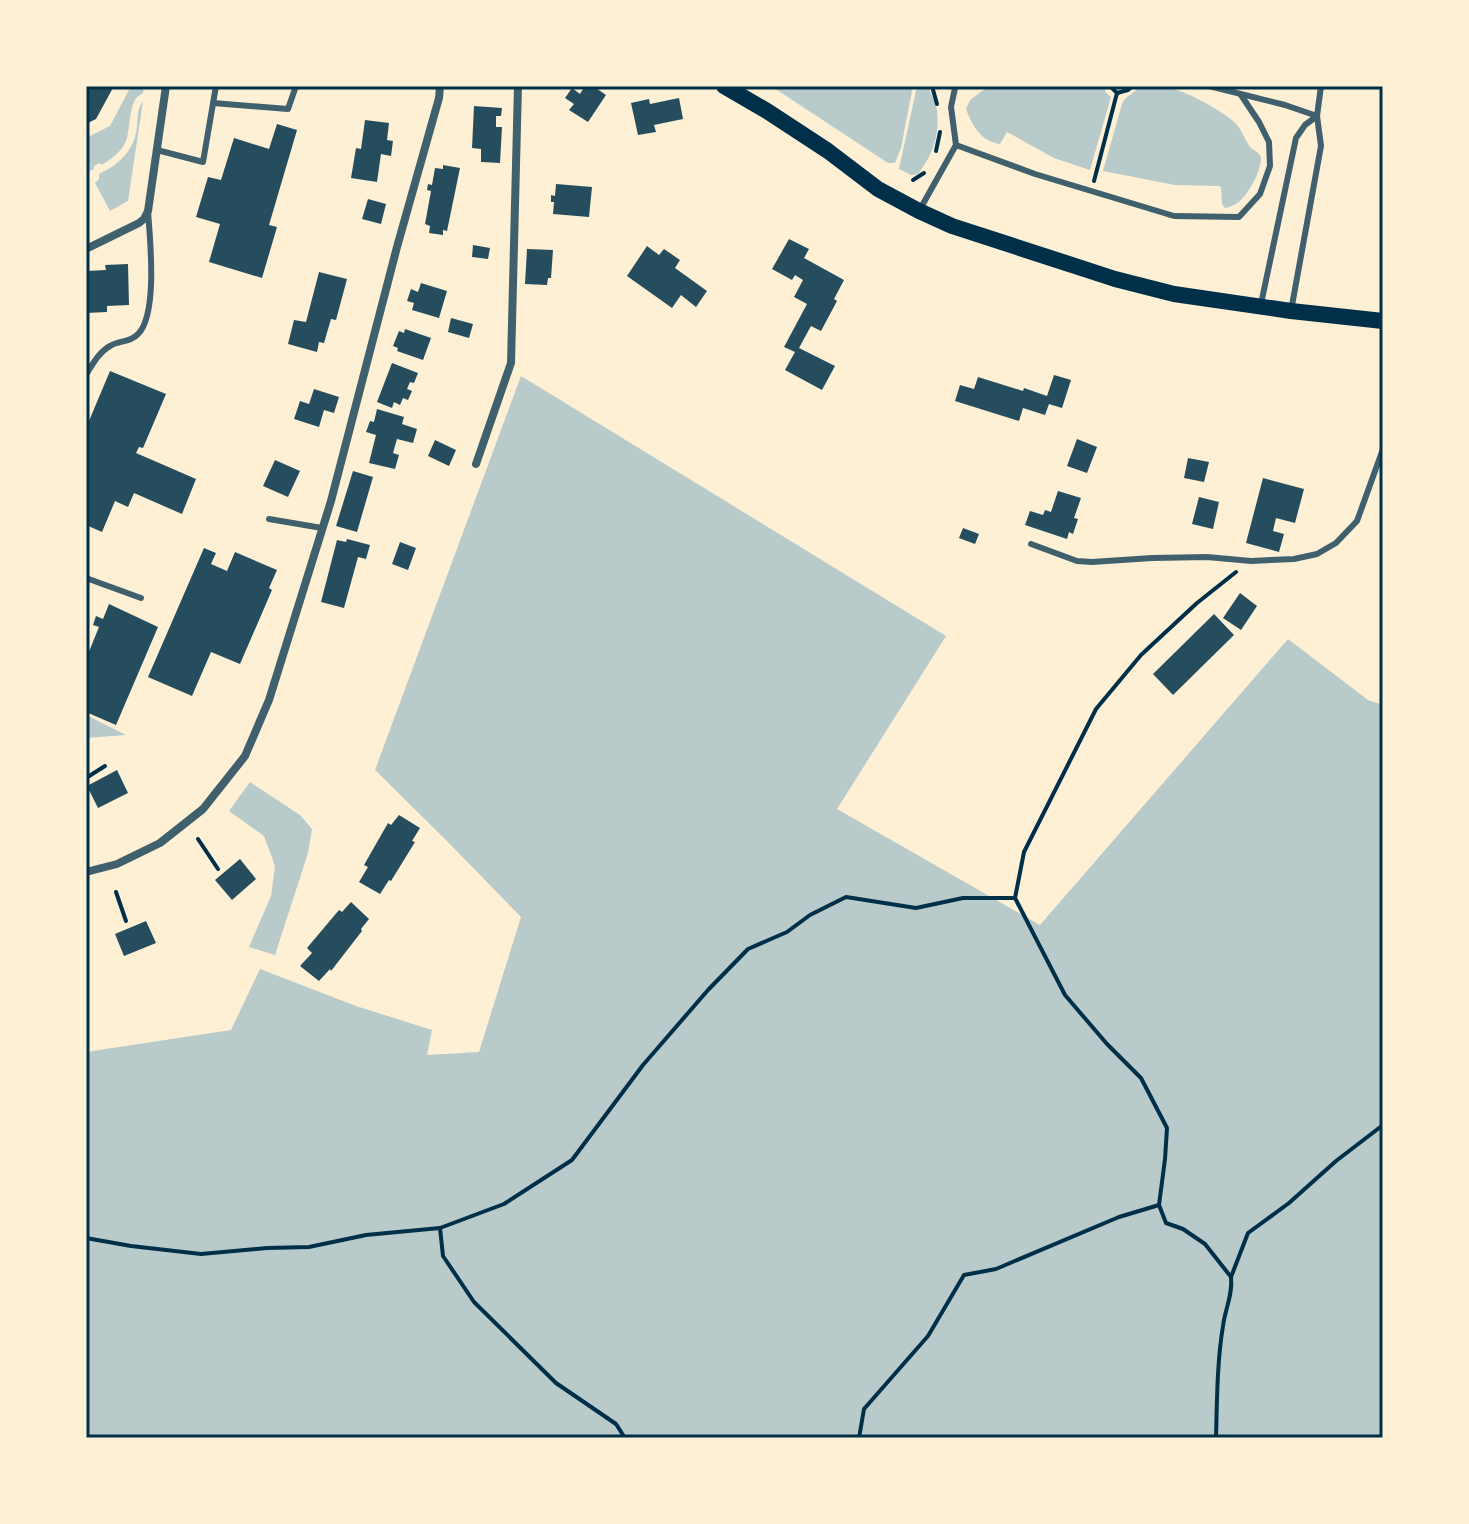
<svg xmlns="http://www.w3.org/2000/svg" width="1469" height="1524" viewBox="0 0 1469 1524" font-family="'DM Sans',sans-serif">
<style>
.green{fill:#b9caca}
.building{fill:#264d5e}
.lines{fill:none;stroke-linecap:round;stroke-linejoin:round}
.path{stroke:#003049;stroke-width:4}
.service{stroke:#3f606c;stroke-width:6}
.minor{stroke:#3f606c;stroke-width:8}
.secondary{stroke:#003049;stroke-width:16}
.neatline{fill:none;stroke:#003049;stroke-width:3}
</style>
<rect width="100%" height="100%" fill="#fdf0d5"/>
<!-- green -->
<g class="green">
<path d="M131,86H144L143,93L136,98L133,104C124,137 136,143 102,165L100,163L94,166V169L86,173V138L110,126Z"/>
<polygon points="771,86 913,86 901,148 895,163 888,163"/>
<path d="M917,86H928C931,94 936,103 937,111C940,135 932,156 918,174L911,175L899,169Z"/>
<path d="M989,86H1104L1106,93L1111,97L1090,170L1054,158L1007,132L1000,144C982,142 972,126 966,109L970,100Z"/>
<path d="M1139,86H1152L1154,89C1158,90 1162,88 1166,88C1180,87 1222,111 1233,121C1242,129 1244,138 1250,147C1253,150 1257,151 1260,155C1264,162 1254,183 1249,190C1243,199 1237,206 1225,208L1222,204L1221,187L1218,186L1175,185L1103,171L1122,104C1126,94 1134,95 1139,86Z"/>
<path d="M143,101L128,201L110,211L95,183L99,179V174C120,164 135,150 137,126C138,116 137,109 143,101Z"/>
<polygon points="521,376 946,636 837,809 1040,925 1288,639 1368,700 1383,705 1383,1438 86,1438 86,1052 231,1030 260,969 356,1006 432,1030 427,1055 479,1052 521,917 447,841 375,770"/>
<polygon points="86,715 126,735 86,738"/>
<polygon points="250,782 300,815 312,829 308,853 275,955 249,947 271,896 275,866 264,836 229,811"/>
</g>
<!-- building -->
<g class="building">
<polygon points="86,86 114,86 96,119 86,124"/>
<polygon points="585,86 593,86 606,95 588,122 569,110 574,104 565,98 572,88 580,94"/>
<polygon points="679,98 683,119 654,125 656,132 638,135 631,103 649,99 650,104"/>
<polygon points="474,106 502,108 501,116 496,116 496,127 502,127 500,163 481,162 481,149 472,148"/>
<polygon points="365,120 389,123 387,140 393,141 391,156 381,154 377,182 351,178 356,148 361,149"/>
<polygon points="277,124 297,130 269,225 277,227 262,278 209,262 220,224 196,217 208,177 221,180 234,138 269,149"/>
<polygon points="443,165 460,168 447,231 443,230 443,235 429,233 430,226 425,224 431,191 427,190 428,184 432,185 435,168 443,169"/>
<polygon points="556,184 592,187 589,217 553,214 554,202 551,202 551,195 555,196"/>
<polygon points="368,199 386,204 381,224 362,219"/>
<polygon points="789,239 809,249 804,258 844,280 834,299 837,301 821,331 811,326 799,348 835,366 822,390 785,370 795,352 784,347 807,304 794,297 803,280 795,275 792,280 772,269"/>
<polygon points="473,245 490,248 488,259 472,257"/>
<polygon points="647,246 659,255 664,249 680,260 675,268 707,291 696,307 681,295 672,308 627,276"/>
<polygon points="527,249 553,250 551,278 548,278 547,285 525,284"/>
<polygon points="128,264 129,305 107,306 107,312 86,313 86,271 106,270 105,265"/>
<polygon points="319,272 347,279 336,320 331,319 324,343 319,342 317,352 288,344 294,320 306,322"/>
<polygon points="421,283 447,291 439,318 412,310 414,303 407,301 411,289 418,292"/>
<polygon points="451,318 473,324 469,338 448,332"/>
<polygon points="405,329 431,338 423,360 397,351 398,348 393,346 399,331 404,333"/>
<polygon points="392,363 418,373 414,383 410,382 407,389 412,391 408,400 403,398 400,405 394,402 392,408 377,402"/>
<polygon points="110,371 166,394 143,448 139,447 136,453 196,479 182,514 134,493 128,507 115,501 102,532 86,525 86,428"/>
<polygon points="1054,375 1071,380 1062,408 1049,404 1045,415 1023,408 1019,421 955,401 960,385 974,389 978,377 1023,391 1024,388 1047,396"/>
<polygon points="314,389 339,397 334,413 324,410 319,427 294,419 300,401 309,404"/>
<polygon points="377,409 404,417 402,424 417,429 413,443 397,439 393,453 399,455 395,469 369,463 376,435 366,432 370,421 374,422"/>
<polygon points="1077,439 1097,447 1087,473 1067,466"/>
<polygon points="435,440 456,450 449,466 428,456"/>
<polygon points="1188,458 1209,462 1204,482 1184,478"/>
<polygon points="275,460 300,471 288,497 263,486"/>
<polygon points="353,471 373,477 357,532 336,526"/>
<polygon points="1263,478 1304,489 1295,523 1276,518 1273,531 1284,534 1279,552 1246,543"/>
<polygon points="1058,491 1081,498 1074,518 1078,519 1073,534 1069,532 1067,539 1025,525 1030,511 1043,515 1045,510 1051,512"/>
<polygon points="1199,497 1219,502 1213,529 1192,524"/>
<polygon points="963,528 979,534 975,544 959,538"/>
<polygon points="347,539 370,545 366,559 358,557 344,608 321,602 337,540 346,542"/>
<polygon points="400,542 416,548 408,570 392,564"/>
<polygon points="204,548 216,553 211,564 227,571 235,552 277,570 269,588 272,590 240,664 211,652 192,696 148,677"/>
<polygon points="1240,593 1257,606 1241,630 1223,618"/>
<polygon points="109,604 158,627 116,725 86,712 86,659 99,627 93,625 96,616 103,619"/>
<polygon points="1214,614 1234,635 1173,695 1153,674"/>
<polygon points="117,770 128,793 98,808 87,786"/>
<polygon points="399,815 420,828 412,841 415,842 391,881 389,880 380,894 359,882 368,867 364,865 388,823 391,825"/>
<polygon points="240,859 256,879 232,900 215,880"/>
<polygon points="351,902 369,919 361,929 362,931 331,971 330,969 319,981 300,966 312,953 307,948 339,910 342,912"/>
<polygon points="146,921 156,943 124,956 115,934"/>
</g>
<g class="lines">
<!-- path -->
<g class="path">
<polyline points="932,86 937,104"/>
<polyline points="1117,93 1128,90 1133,86"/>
<polyline points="936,151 940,132"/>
<polyline points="913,180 924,173"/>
<polyline points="1094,181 1117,93 1110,86"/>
<polyline points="1236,572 1197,603 1141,655 1096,709 1024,852 1015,898 1065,995 1107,1044 1141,1078 1167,1128 1165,1159 1159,1205 1166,1223 1183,1229 1205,1244 1231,1277 1248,1233 1289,1203 1336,1161 1383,1125"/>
<polyline points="86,778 105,766"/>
<polyline points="198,839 218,869"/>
<polyline points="116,892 126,921"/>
<polyline points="440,1228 443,1256 474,1302 556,1383 616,1424 625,1438"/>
<polyline points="86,1238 131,1246 201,1254 267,1248 309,1247 366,1235 440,1228 504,1204 572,1160 643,1065 708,990 748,949 787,932 810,915 846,897 916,908 963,898 1015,898"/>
<polyline points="859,1438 864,1409 928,1336 964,1275 996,1269 1119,1217 1159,1205"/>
<path d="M1216,1438C1217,1401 1217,1362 1223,1326C1225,1309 1233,1295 1231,1277"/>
</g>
<!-- service -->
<g class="service">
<polyline points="1209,86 1285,105 1317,116"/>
<polyline points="213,103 288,109 296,86"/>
<polyline points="956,145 1035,174 1174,216 1239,217 1260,194 1270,166 1269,142 1259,122 1241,95"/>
<polyline points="157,150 203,162 216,86"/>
<polyline points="919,211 956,145 951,107 955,88 957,86"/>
<polyline points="1261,304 1296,138 1305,125 1317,116"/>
<polyline points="1291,311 1321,146 1317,116 1321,86"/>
<path d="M86,375C92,365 99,352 110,346C119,340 130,343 138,334C158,314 150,239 148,211"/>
<polyline points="269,519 322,528"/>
<polyline points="1031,544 1077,561 1092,562 1152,558 1207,557 1251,561 1294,559 1317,554 1336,543 1357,521 1383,449"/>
<polyline points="86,578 141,598"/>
</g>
<!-- minor -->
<g class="minor">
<polyline points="86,249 139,223 144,219 148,211 166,86"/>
<polyline points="476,464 511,363 518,86"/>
<polyline points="86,872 117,864 160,843 203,809 245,756 269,700 331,501 397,247 439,98 440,86"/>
</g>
<!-- secondary -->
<polyline class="secondary" points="724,86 767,111 828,151 878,189 919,211 952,226 1115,279 1174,294 1291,311 1383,321"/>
</g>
<!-- border -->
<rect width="1469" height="1524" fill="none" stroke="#fdf0d5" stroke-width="176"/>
<rect x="88" y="88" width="1293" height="1348" class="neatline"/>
</svg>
